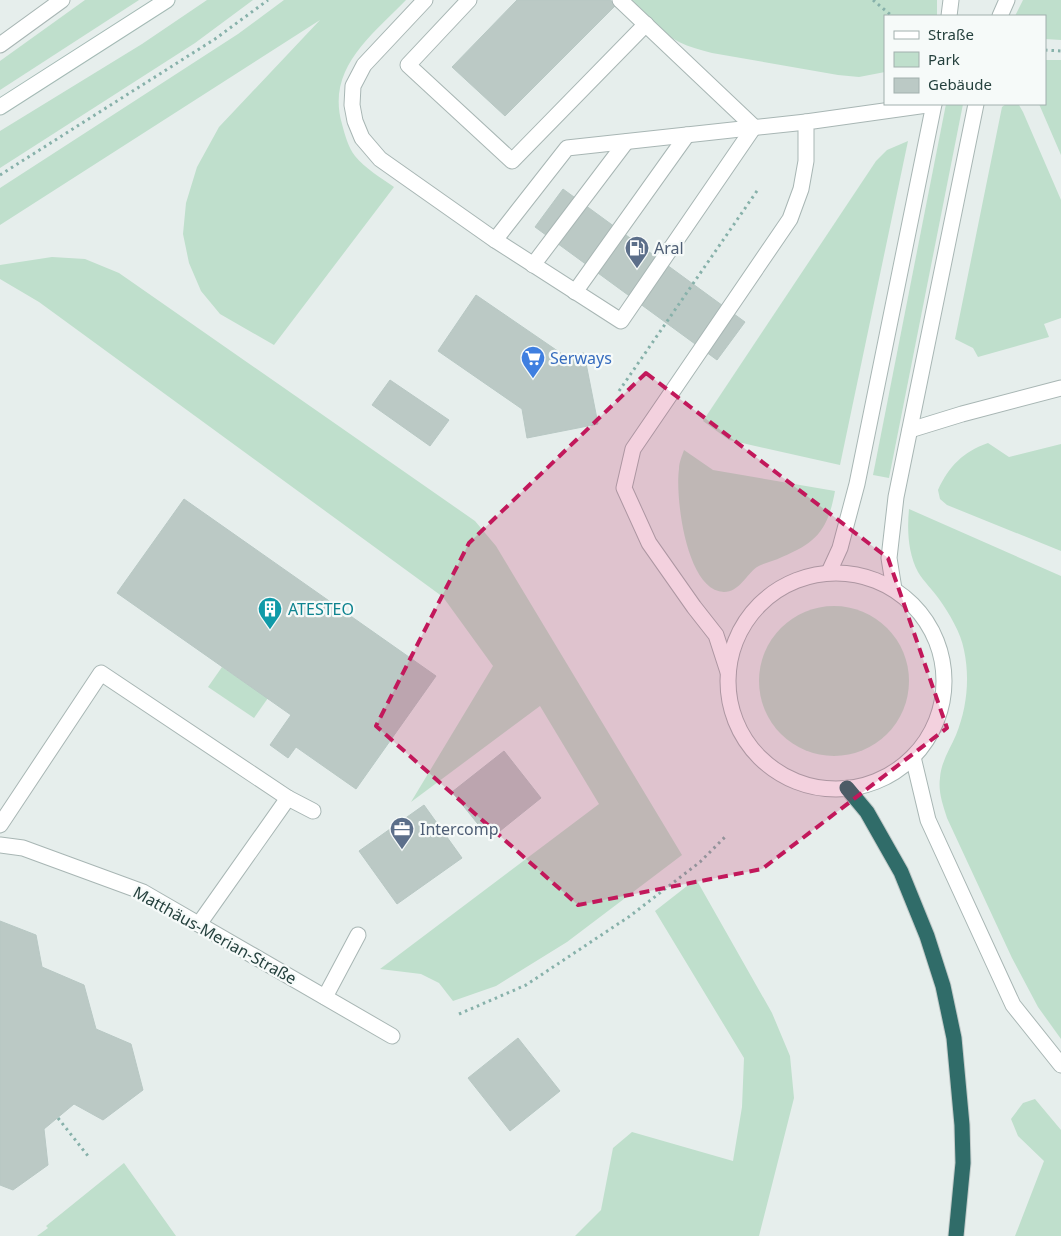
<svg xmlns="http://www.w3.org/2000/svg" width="1061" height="1236" viewBox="0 0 1061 1236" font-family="'Noto Sans',sans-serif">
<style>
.green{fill:#bfdfcc}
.building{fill:#bbc9c5;stroke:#b8c8c4}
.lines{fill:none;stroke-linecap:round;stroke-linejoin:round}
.service-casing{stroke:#a8b6b4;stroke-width:17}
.minor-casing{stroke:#a8b6b4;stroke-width:17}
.secondary-casing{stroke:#a4bab5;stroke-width:17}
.motorway-casing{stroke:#c2cac9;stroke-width:17}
.path{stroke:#87b1aa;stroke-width:3;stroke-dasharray:2.5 4;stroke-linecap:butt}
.service{stroke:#fff;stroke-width:15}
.minor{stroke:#fff;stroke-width:15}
.secondary{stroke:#fff;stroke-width:15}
.motorway{stroke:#306c69;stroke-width:15}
.marked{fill:#c2185b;fill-opacity:0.2;stroke:#c2185b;stroke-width:4;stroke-dasharray:10 6;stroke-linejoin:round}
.labels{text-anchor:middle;stroke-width:4.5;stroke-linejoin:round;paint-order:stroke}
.service-label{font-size:16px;fill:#4e5e75;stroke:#f6faf9;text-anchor:start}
.shop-label{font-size:16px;fill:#366cbe;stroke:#f6faf9;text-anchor:start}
.culture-label{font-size:16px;fill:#0d838f;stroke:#f6faf9;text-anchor:start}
.street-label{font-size:16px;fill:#24403d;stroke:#f6faf9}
</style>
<rect width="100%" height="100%" fill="#e6eeec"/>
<!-- green -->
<g class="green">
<polygon points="85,0 139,0 0,90 0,61"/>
<polygon points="207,0 253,0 195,43 0,168 0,131 142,44"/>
<path d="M284,0H406C371,36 326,69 342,124C345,135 348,147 355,156C365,168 381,178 394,187L274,345L220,314L201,291L189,263L183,234L186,203L197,167L219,127L320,20L0,225V188L238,34Z"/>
<path d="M632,0H937V16H885V72L859,77L838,75L712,53C701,50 689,47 679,42C661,33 646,14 632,0Z"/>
<polygon points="1023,0 1061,0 1061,40 1045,39 1045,16 1015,16"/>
<polygon points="1045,60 1061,60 1061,155 1039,104 1045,104"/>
<polygon points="946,104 963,104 889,478 873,475"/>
<polygon points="1006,104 1019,105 1023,112 1061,200 1061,318 1044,324 1049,337 978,357 973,348 955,339 1002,107"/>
<polygon points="908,141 840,465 729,440 703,421 876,161 887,150"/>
<polygon points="52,257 85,259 119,273 475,521 496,546 682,855 567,942 496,986 453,1001 439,983 421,974 380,969 599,804 540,706 411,802 493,666 443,597 39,302 0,279 0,265"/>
<path d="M988,443L1009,457L1061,444V551L947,505L940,499L938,490C949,466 963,452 988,443Z"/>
<path d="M684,450L713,470L835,491C828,529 818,542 782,557C774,561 764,563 757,567C746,575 739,592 724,592C686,591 675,496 679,469C679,462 682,456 684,450Z"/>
<path d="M909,509L1061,576V1039L1038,1007L1012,958L947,818C943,805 938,792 940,778C941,762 950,749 956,735C967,708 970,678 964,650C961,633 949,613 939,599C933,590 924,582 918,572C908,553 907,530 909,509Z"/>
<circle cx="834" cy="681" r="75"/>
<polygon points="222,667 268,698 254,718 208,687"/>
<polygon points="696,879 772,1013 790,1056 794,1098 759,1236 575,1236 601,1210 613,1148 632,1132 733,1161 742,1107 744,1058 655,911"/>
<polygon points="1035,1099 1061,1130 1061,1236 1015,1236 1044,1161 1018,1136 1011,1119 1023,1103"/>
<polygon points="124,1163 176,1236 37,1236 48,1228 46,1226"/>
</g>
<!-- building -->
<g class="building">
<polygon points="517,0 610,0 616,5 505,116 452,67"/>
<polygon points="563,189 745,322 717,360 535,227"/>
<polygon points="476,295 565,356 584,353 598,424 527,438 522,409 438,351"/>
<polygon points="390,380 449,420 430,446 372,405"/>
<polygon points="184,499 436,676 356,789 296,747 288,758 270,745 291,715 117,593"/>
<polygon points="504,751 541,798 490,839 452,792"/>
<polygon points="424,805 462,858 397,904 359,851"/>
<polygon points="0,921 36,935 42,967 84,985 96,1029 131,1044 143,1090 103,1120 74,1104 44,1129 48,1165 13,1190 0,1185"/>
<polygon points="518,1038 560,1091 510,1131 468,1078"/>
</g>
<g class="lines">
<defs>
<g id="service">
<polyline points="425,0 364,65 353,86 352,105 355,121 362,138 380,159 495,240 567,148 806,122"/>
<polyline points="469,0 408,65 512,161 646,24"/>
<polyline points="949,16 951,0"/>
<polyline points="1000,16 1007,0"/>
<polyline points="0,45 62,0"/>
<polyline points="495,240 621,321 754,127 620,0"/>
<polyline points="533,265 626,142"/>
<polyline points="575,292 687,135"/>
<polyline points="910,430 962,414 1061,388"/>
<polyline points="829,572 840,548 857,484 934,104"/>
<circle cx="836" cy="681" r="108"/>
<polyline points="894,589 889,558 896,497 976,104"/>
<polyline points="728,672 716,635 694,607 649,543 624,488 633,449 790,219 801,189 806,161 806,122 934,104"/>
<polyline points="913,757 928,820 1013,1005 1061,1065"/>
<polyline points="288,798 313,811"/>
<polyline points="0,825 101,673 288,798 199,924"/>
<polyline points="325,997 358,935"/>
</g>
<polyline id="minor" points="0,845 23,848 143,892 392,1036"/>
<polyline id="secondary" points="0,107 167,0"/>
<polyline id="motorway" points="847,788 867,812 901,872 927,936 943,986 954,1038 962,1125 963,1163 956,1236"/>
</defs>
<!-- service casing -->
<use href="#service" class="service-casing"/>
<!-- minor casing -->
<use href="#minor" class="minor-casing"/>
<!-- secondary casing -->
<use href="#secondary" class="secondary-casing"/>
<!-- motorway casing -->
<use href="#motorway" class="motorway-casing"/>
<!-- path -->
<g class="path">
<polyline points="873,0 892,16"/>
<polyline points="1045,50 1061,51"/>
<polyline points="0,175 215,39 268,0"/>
<polyline points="619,391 759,188"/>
<polyline points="459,1014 526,985 630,916 700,862 726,836"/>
<polyline points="58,1118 88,1156"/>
</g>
<!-- service -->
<use href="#service" class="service"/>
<!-- minor -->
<use href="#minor" class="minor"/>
<!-- secondary -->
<use href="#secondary" class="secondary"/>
<!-- motorway -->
<use href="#motorway" class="motorway"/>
</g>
<!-- marked area -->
<path class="marked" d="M646,373L888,558L947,728L762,869L578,905L376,726L469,543Z"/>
<!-- icons -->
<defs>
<symbol id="fuel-pin" viewBox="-11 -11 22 30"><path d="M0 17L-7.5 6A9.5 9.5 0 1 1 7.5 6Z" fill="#5c6f8a" stroke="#f6faf9"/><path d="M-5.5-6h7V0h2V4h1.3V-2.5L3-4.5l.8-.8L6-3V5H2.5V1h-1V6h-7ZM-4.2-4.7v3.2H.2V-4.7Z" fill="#fff"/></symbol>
<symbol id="supermarket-pin" viewBox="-11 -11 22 30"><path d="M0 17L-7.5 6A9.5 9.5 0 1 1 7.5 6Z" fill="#3f7fe0" stroke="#f6faf9"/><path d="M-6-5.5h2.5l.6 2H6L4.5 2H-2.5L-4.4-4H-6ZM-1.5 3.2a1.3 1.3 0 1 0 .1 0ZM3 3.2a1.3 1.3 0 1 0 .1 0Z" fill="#fff"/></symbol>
<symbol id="building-pin" viewBox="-11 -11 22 30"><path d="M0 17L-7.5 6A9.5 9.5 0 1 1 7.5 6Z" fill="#0f9aa8" stroke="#f6faf9"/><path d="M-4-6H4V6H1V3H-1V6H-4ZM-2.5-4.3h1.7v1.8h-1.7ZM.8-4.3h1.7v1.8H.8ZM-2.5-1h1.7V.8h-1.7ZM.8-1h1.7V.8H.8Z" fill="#fff"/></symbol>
<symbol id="office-pin" viewBox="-11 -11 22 30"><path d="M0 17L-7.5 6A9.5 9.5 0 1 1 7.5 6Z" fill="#5c6f8a" stroke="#f6faf9"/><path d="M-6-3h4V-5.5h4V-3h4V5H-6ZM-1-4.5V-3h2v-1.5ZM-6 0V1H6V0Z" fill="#fff"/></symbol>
</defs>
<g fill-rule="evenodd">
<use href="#fuel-pin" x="623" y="234" width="28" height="38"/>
<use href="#supermarket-pin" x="519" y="344" width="28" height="38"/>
<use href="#building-pin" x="256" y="595" width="28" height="38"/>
<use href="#office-pin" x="388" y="815" width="28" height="38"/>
</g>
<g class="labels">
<!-- service labels -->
<g class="service-label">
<text x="654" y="254">Aral</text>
<text x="420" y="835">Intercomp</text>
</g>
<!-- shop labels -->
<g class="shop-label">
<text x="550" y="364">Serways</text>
</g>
<!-- culture labels -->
<g class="culture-label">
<text x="288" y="615">ATESTEO</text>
</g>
<!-- street labels -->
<g class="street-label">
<text transform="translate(215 935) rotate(29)" y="6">Matthäus-Merian-Straße</text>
</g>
</g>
<!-- legend -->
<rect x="884" y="15" width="162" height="90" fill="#f6faf9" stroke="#a2b0ae"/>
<rect x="894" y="31" width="25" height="8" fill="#ffffff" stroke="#a2b0ae"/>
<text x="928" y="40" font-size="15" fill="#24403d">Straße</text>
<rect x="894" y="52" width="25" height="15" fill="#bfdfcc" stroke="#a2b0ae"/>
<text x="928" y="65" font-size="15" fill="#24403d">Park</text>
<rect x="894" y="78" width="25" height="15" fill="#bbc9c5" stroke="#a2b0ae"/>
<text x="928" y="90" font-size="15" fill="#24403d">Gebäude</text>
</svg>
